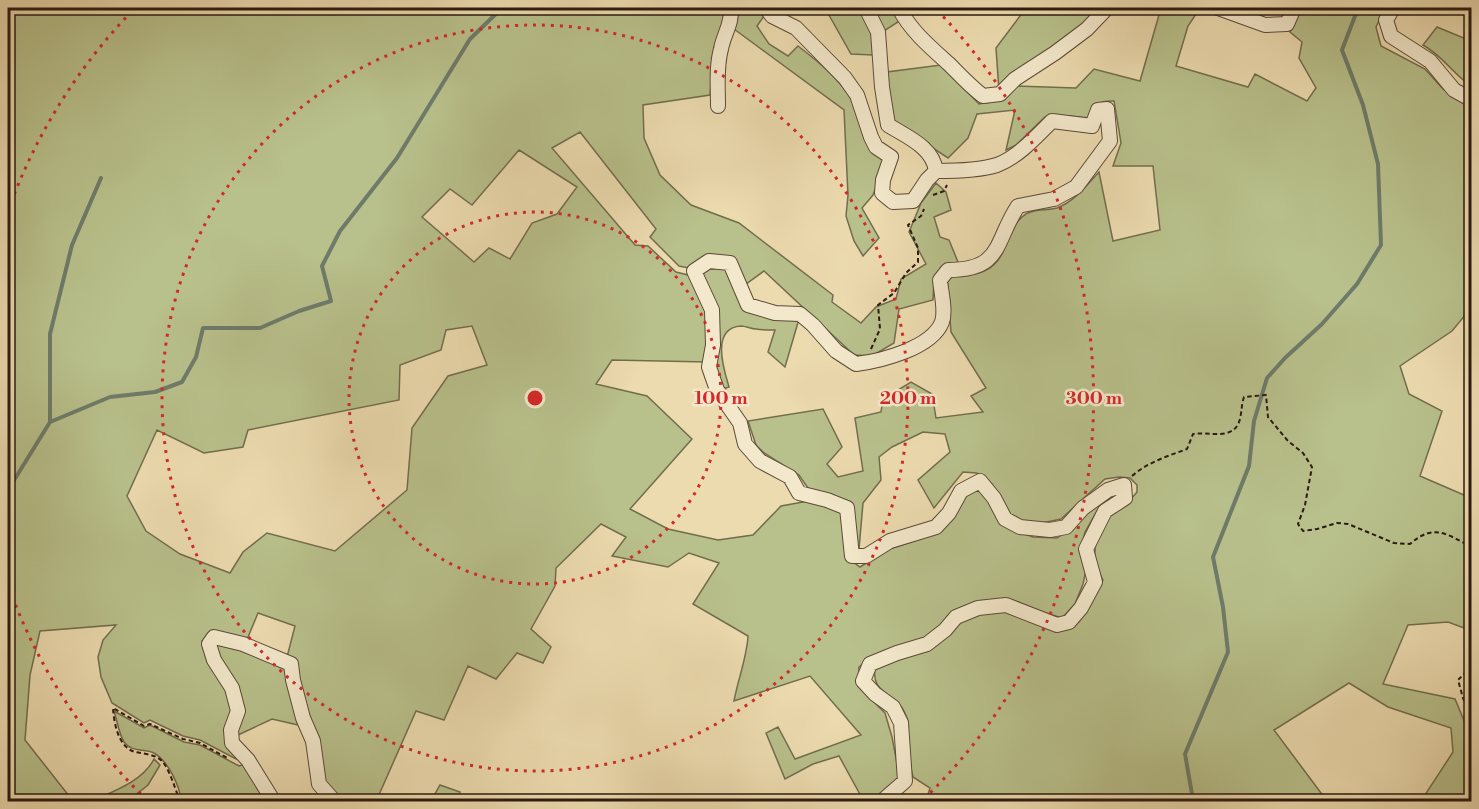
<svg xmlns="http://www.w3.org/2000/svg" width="1479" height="809" viewBox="0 0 1479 809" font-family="'Libre Bodoni',serif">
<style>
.green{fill:#b8c08b;stroke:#726d4e;stroke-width:1.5;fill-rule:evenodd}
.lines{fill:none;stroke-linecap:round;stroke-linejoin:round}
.stream{stroke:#6e7b6a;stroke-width:4}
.street-casing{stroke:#5b4a38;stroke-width:16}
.path{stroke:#2b1a11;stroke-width:2;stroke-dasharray:4.5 3;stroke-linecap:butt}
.street{stroke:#f3e8cb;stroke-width:14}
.ring{fill:none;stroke:#d62828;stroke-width:3;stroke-dasharray:3 6}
.centre{fill:#d62828;stroke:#f3e8cb;stroke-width:3}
.ring-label{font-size:18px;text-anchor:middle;font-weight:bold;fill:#d62828;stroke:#f3e8cb;stroke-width:5;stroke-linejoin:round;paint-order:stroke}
</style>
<rect width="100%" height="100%" fill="#ecdbaf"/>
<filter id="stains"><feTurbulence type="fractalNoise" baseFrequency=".00333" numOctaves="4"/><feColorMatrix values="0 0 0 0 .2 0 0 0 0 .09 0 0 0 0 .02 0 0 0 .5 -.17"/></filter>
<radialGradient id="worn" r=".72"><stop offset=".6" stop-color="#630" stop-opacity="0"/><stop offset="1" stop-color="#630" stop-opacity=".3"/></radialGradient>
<!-- green -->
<g class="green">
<path d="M8,8H726V18L714,51L710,95L643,105L644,138L660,175L691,205L739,223L833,295L832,302L861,323L876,307L896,299L901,279L926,264L909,232L921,203L936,183L946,192L951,210L934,217L940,237L949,240L958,262L941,267L934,281L933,300L899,309L894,343L872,356L854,355L764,271L746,284L735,260L689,268L679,266L650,237L656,229L580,132L552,148L635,245L648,246L676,272L692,276L710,313L707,362L612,360L596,384L647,396L692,439L630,509L668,529L718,540L753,535L781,506L814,500L844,511L849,559L860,567L887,550L940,532L966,492L979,488L1014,530L1033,537L1057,538L1069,530L1082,514L1113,495L1122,493L1097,511L1085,532L1080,551L1086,570L1083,584L1075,604L1062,618L1005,600L924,638L870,658L859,667L858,686L885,713L892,737L900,779L881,795L862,798L839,756L813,764L785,779L766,733L778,727L795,759L861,735L810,676L734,701C738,679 747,657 748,636L693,604L719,563L689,553L668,567L612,556L626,537L601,524L556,568L555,586L531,629L551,647L543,663L517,653L496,679L468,666L444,720L416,711L378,797L387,801H346L335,796L322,777L287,657L295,626L258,613L246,642L214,632L202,641C205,662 235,696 233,713C233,719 229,726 227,731L242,758L236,759L200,740L183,736L150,720L144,723L112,703L101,677L98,657L103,640L116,625L40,631L30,675L25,740L73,801H8ZM519,150L577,187L557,214L532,223L510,259L489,248L474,262L422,217L450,189L472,205ZM472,326L487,365L448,376L412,428L407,490L335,551L267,533L243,552L230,573L180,554L146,531L127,496L157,430L204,453L243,447L248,430L399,400L400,365L441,350L446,330Z"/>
<path d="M736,8H761L764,16L757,26L769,44L788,56L798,46C819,62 839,79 854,102C866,120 875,141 886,160L873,195L862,208L879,238L863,256L854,241L846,216L848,195L844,110L734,29Z"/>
<polygon points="825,8 859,8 875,33 873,55 851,54"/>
<polygon points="872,8 895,8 901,20 884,31"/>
<polygon points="1026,8 1102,8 1085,28 999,91 996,48"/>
<path d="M1161,8H1200L1188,26L1176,66L1248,87L1255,74L1307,101L1316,88L1299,58L1302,42L1290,32L1300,8H1385L1376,27L1381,46L1425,69L1443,89L1471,108V308L1452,331L1400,366L1409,394L1442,411L1420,476L1471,498L1472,631L1448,622L1408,625L1383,684L1455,699L1465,723L1471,733V801H1408L1425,795L1453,752L1451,728L1388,707L1349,683L1274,730L1327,801H926L930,788L913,777C911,768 908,759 907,749C906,736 912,726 905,713C896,692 868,694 876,665L963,618L1000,609L1063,629L1079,622L1103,580C1093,562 1092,549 1101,530C1103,525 1104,520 1107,517C1117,508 1129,503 1137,492V485L1130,478L1119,477L1105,479L1061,519L1042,523L1023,522L1012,517L992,484L977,473L963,472L934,508L918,480L950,452L945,434L923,432L892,447L879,457L881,480L863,503L859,549L855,546L852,504L810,491L799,475L764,453L756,445L748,421L823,409L842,447L827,464L838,477L863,471L855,418L881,412L883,399L911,382L932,394L936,418L983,412L971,396L986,388L951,332L947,278C957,275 969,276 979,273C1011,264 1003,228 1026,214C1035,208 1047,211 1057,208C1074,202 1087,185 1099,172L1113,241L1160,230L1153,166H1113L1121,143L1114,101C1098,100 1096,105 1089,118L1069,116L1045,117L1016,145L1006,150L1015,110L977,114L968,138L948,158L892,121L887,72L941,65L979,104L1004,100L1016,86L1076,88L1094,69L1140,81Z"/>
<path d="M1437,27L1471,41V86C1453,74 1443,56 1423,45Z"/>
<path d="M710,264L728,267L747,310L799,319L785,367L768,352L775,330C769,330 762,330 756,329C751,329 746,326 741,326C710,328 724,370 729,387L720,390L714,368L700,271Z"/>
<polygon points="216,642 249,652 288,668 298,725 272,719 236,736 241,711 213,646"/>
<path d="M114,711L144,728L150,725L184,742L200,745L239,766L248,763L271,801H181C180,786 168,761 154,753C144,748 132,753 124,742C119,734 117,720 114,711Z"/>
<path d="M154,759L160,765L148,785L128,801H92C114,791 143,781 154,759Z"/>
<polygon points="440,785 460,792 459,801 431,801"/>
</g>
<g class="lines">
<!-- stream -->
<g class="stream">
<polyline points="50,422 110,397 155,392 182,382 196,357 203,328 260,328 299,311 331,301 322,266 340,231 397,158 470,39 502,8"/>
<polyline points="8,490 50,422 50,334 72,245 101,178"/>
<polyline points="1196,802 1192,794 1185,754 1228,652 1223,607 1213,557 1249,466 1254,421 1267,378 1285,358 1322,324 1357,284 1381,245 1378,164 1363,105 1342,50 1355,16 1361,8"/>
</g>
<defs>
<g id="street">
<path d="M766,8L772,16L796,28L845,78L857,95L871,137L876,147L891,157L883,180L882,193L893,202L913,201L927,180L936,171C954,171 981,170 997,165C1018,157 1036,137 1052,121L1092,126L1098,110L1107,109L1110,141L1076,187L1054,199L1018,206C994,242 1003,270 948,270L940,280C941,292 946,311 942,322C932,348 881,361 856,364L836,351L813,325L800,314L775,313L748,305L730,263L709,261L694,271L712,310L713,345L709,367L717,390L740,423L745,444L760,461L790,477L799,493L827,500L847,508L852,556H866L890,541L936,527L949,513L961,491L980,481L994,498L1005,519L1020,527L1050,530L1066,527L1083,508L1108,490L1124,485L1125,498L1105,511L1086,549L1095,582L1081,608L1069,622L1057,625L1006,605L978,608L956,617L945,630L927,644L897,653L870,664L863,681L875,694L893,707L901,723L905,781L881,802"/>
<path d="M866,8L878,32L882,87L888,125C907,137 933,147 936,171"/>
<path d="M899,8C910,30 930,47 949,64C960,75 970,86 983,96L1000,94L1015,79L1055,53L1087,29L1107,8"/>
<polyline points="1218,8 1265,25 1287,24 1294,8"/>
<polyline points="1393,8 1386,20 1391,36 1430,61 1454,90 1472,100"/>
<path d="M718,106C718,87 716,67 721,49C724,33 732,25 731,8"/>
<polyline points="274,802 248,760 232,743 231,730 238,711 232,688 214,660 209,644 214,637 243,644 291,664 293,680 303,718 313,741 319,784 335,802"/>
</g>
</defs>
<!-- street casing -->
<use href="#street" class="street-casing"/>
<!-- path -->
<g class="path">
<polyline points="933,195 944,191 947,185"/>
<polyline points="871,349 880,329 878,305 894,293 906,273 918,262 918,248 908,225 921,216 924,209"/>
<path d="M1132,476C1148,462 1168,456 1187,449L1193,434C1207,431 1232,441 1239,422C1242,414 1241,405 1244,397L1266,395L1268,417L1288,441L1303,453L1312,467L1305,505L1298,524L1303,531L1317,529L1337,523L1348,524L1394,543L1410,544C1434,523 1446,534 1472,547"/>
<polyline points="1472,666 1458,680 1463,698 1472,719"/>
<path d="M179,802L178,796C174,785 169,769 162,761C155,754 144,754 135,752C118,747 114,723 113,708L144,726L150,724L183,739L200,743L229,759"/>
</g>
<!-- street -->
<use href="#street" class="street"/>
</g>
<!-- distance rings -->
<g class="ring">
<circle cx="535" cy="398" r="186"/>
<circle cx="535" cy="398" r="373"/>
<path d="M147 800A559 559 0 0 1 8 585M8 211A559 559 0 0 1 133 10M937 10A559 559 0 0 1 923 800"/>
</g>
<circle cx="535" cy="398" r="9" class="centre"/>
<g class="ring-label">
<text x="721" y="404">100 m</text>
<text x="908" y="404">200 m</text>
<text x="1094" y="404">300 m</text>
</g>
<!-- margin -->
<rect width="1479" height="809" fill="none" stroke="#ecdbaf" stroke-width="30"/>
<rect x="9" y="9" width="1461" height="791" fill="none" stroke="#2b1a11" stroke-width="3"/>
<rect x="15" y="15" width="1449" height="779" fill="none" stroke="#2b1a11" stroke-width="1.5"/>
<rect width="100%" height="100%" filter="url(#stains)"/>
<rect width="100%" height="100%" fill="url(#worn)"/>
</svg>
